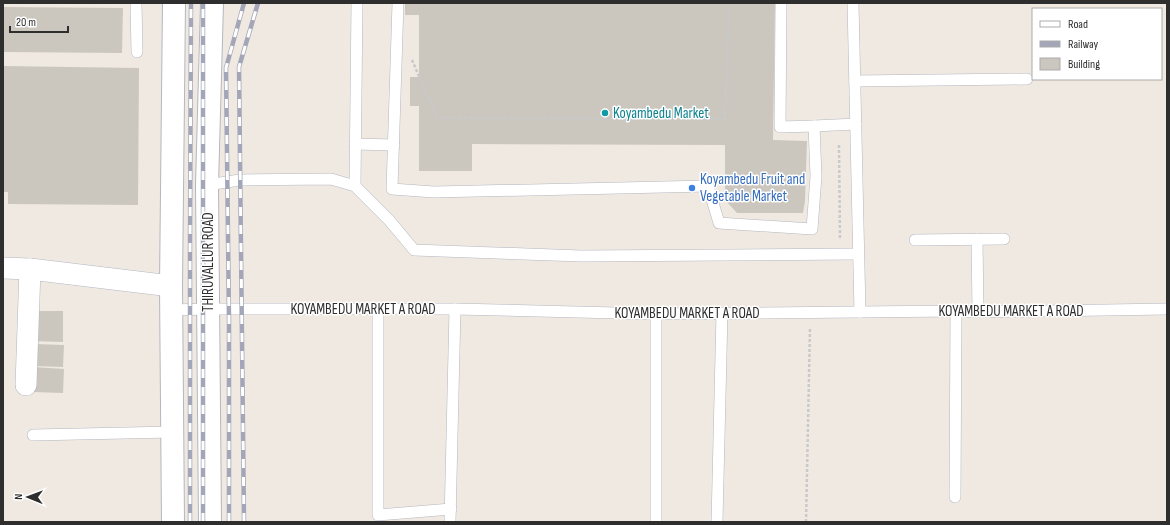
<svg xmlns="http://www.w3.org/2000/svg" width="1170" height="525" viewBox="0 0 1170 525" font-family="'Sofia Sans Condensed',sans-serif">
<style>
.building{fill:#cbc7bf}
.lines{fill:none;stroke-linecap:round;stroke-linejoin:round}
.lane-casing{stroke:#b4b7c1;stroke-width:12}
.street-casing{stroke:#b4b7c1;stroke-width:22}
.secondary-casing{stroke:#b4b7c1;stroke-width:24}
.path{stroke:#c9c9c9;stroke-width:2.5;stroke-dasharray:3 2;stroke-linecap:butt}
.lane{stroke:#fff;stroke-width:11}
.street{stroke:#fff;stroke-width:21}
.secondary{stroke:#fff;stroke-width:22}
.rail-casing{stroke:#a3a6b8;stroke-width:4.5}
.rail{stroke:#fff;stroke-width:3;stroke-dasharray:9;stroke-linecap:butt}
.culture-dot{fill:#0f9aa8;stroke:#fff;stroke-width:1.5}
.shop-dot{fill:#3f7fe0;stroke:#fff;stroke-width:1.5}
.labels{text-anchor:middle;stroke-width:3;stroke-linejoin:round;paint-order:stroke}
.culture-label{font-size:15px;fill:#0d838f;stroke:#fff;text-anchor:start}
.shop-label{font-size:15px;fill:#366cbe;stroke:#fff;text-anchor:start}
.street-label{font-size:15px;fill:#2e2e2e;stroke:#fff}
</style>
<rect width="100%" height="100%" fill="#efe9e1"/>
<!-- building -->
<g class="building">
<polygon points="405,3 775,3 773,140 807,141 805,201 803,213 737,213 725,200 725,145 472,144 472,171 419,171 419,106 410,106 410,77 419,77 419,15 405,15"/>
<polygon points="3,7 123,8 122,53 3,52"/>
<polygon points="3,66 139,68 138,205 8,204 8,192 3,192"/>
<polygon points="32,311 63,311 63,342 31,341"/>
<polygon points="34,344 64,345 63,367 33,366"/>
<polygon points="33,367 64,369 63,393 33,392"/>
</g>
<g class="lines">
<defs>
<g id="lane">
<polyline points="136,3 137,52"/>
<polyline points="398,3 392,189 434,192 708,186 719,223 812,229 816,176 814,126 780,127 781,3"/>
<polyline points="853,3 860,312"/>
<polyline points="855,81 1027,79"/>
<polyline points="814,126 856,124"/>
<polyline points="355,144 394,145"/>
<polyline points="207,185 240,180 331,179 355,186 389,220 414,250 581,256 858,254"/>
<polyline points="355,186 357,3"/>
<polyline points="977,239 978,312"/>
<polyline points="915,240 1004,239"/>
<polyline points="378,309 378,515 451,509"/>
<polyline points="171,310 208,309 455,309 656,314 956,311 978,312 1167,309"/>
<polyline points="33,435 172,432"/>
<polyline points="955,497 956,311"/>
<polyline points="450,522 455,309"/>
<polyline points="656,522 656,314"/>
<polyline points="717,522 722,313"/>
</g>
<g id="street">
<polyline points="3,268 30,269 171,286"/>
<polyline points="26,385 30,269"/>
</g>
<g id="secondary">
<polyline points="173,522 171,286 174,3"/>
<polyline points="210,522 207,185 212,3"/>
</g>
</defs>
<!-- lane casing -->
<use href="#lane" class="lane-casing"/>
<!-- street casing -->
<use href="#street" class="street-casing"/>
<!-- secondary casing -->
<use href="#secondary" class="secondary-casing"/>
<!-- path -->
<g class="path">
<polyline points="412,60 437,118 725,119 729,3"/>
<polyline points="839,145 840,240"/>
<polyline points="806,522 810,327"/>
</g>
<!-- lane -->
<use href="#lane" class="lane"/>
<!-- street -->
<use href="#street" class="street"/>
<!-- secondary -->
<use href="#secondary" class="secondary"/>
<defs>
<g id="rail">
<polyline points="190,522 190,248 191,3"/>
<polyline points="203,522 203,3"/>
<polyline points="229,522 229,320 226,68 244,3"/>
<polyline points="244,522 239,67 258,3"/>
</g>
</defs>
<!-- rail casing -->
<use href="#rail" class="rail-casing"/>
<!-- rail -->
<use href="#rail" class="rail"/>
</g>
<!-- markers -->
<circle class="culture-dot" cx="605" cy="113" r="4"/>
<circle class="shop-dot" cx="692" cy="188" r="4"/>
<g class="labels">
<!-- culture labels -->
<g class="culture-label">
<text x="613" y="118">Koyambedu Market</text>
</g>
<!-- shop labels -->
<g class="shop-label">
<text x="700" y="184">Koyambedu Fruit and<tspan x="700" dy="17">Vegetable Market</tspan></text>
</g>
<!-- street labels -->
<g class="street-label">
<text transform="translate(208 262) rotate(-90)" y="5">THIRUVALLUR ROAD</text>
<text x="363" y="314">KOYAMBEDU MARKET A ROAD</text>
<text x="1011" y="316">KOYAMBEDU MARKET A ROAD</text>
<text x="687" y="318">KOYAMBEDU MARKET A ROAD</text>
</g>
</g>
<!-- border -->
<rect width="1170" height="525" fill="none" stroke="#2e2e2e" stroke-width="8"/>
<!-- legend -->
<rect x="1032" y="8" width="130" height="72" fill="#ffffff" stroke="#ababab"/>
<rect x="1040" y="21" width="20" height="6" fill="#ffffff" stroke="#ababab"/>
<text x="1068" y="28" font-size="12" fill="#2e2e2e">Road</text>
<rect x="1040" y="41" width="20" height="6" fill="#a3a6b8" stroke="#ababab"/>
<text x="1068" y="48" font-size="12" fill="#2e2e2e">Railway</text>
<rect x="1040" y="58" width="20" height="12" fill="#cbc7bf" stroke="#ababab"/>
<text x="1068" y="68" font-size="12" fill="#2e2e2e">Building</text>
<!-- north arrow -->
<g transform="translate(28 497) rotate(271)" stroke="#ffffff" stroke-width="3" paint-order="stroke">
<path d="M0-3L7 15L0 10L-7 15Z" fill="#2e2e2e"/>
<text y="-6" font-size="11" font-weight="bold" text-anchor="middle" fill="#2e2e2e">N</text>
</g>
<!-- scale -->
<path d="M10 26v6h58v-6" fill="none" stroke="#2e2e2e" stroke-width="2"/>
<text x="16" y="26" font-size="12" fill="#2e2e2e" stroke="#ffffff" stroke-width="3" paint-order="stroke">20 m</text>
</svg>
